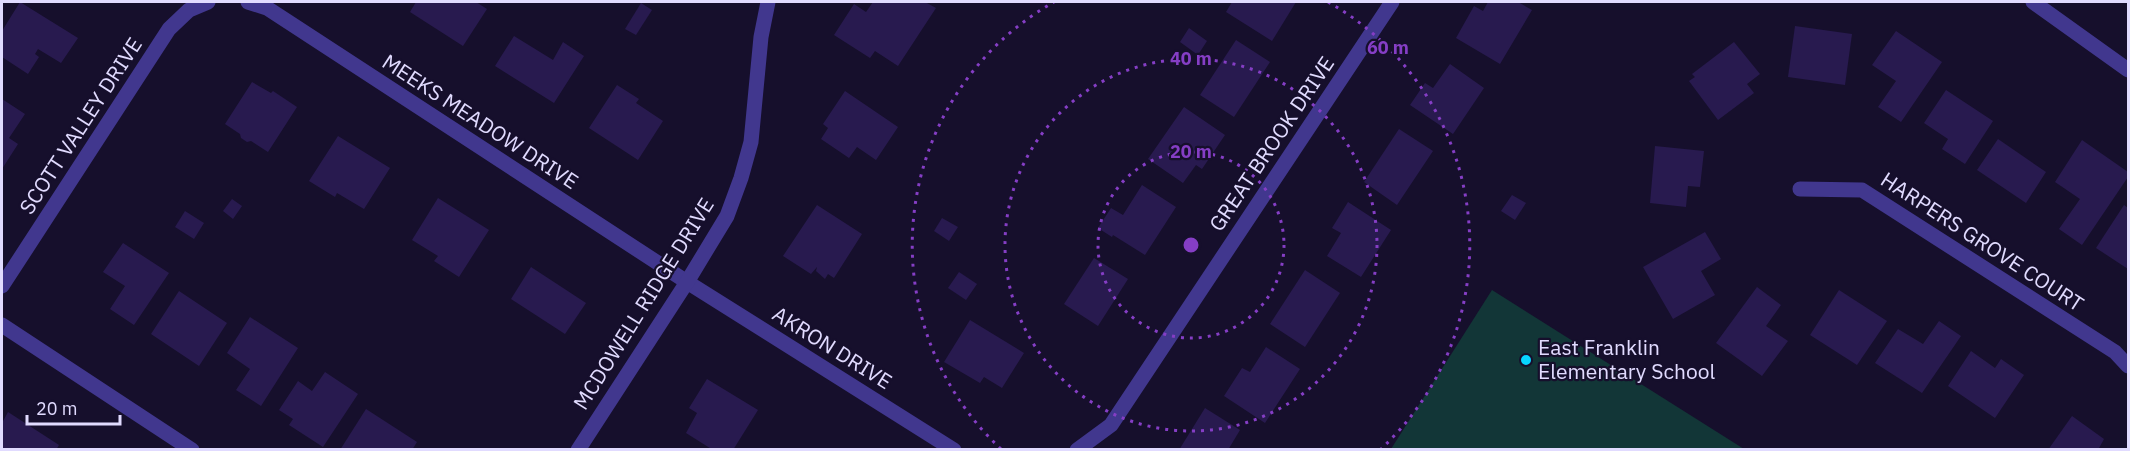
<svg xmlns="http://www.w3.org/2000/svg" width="2130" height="451" viewBox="0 0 2130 451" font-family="'IBM Plex Sans',sans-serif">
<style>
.green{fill:#123637}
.building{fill:#281a4f}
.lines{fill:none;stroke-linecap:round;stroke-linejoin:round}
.lane{stroke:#41378e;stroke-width:15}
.street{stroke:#41378e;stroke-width:15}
.ring{fill:none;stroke:#853ec5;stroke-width:3;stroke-dasharray:3 6}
.poi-dot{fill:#07d5ff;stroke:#160f2c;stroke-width:2}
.labels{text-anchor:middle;stroke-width:4.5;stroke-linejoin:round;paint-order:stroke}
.street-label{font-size:21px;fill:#e1dbff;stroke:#160f2c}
.poi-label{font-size:21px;fill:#e1dbff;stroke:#160f2c;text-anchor:start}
.centre{fill:#853ec5;stroke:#160f2c;stroke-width:3}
.ring-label{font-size:18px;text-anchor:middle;font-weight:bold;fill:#853ec5;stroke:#160f2c;stroke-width:4.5;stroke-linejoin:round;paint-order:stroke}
</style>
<rect width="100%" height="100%" fill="#160f2c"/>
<!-- green -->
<polygon class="green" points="1492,290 1744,449 1391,449"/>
<!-- building -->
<g class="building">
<polygon points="20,2 78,38 61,63 38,49 35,54 39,57 28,74 2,57 2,31"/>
<polygon points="416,2 476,2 487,9 463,46 410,12"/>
<polygon points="873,2 925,2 936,8 898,66 875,51 870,58 834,35 854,4 866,12"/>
<polygon points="1232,2 1249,3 1296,2 1272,41 1226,12"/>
<polygon points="1488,2 1518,2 1532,10 1500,64 1456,38 1474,6 1483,11"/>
<polygon points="641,3 652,10 636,35 625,29"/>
<polygon points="1795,26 1852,34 1845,85 1788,77"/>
<polygon points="1189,28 1207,41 1198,55 1180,42"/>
<polygon points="1896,31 1942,62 1901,122 1878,107 1896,81 1872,65"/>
<polygon points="514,36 553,60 563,42 584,56 554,103 495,66"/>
<polygon points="1236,40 1270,62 1234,117 1200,95"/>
<polygon points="1734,42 1760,74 1747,84 1754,93 1718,120 1689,81 1695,77 1692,74"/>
<polygon points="1450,64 1484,88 1453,134 1410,105 1425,83 1433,88"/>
<polygon points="252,82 271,93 273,91 297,107 268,152 251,141 247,142 241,138 240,134 225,124"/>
<polygon points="617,85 639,99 636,103 663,121 638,160 589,128"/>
<polygon points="1946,90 1993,121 1965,164 1942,149 1948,139 1924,123"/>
<polygon points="845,91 898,127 876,160 857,147 849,158 821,139 828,128 823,124"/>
<polygon points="2,99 25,114 9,138 18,144 2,169"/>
<polygon points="1184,107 1225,135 1202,169 1196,165 1183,183 1148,159"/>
<polygon points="1399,129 1433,151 1397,205 1364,182"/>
<polygon points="338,136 390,168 364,209 337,193 335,197 309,181"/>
<polygon points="1998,139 2046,172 2026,203 1977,170"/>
<polygon points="2082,140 2128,172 2128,177 2082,245 2059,229 2080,199 2055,182"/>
<polygon points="1655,146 1704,151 1700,187 1688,186 1686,207 1650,203"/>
<polygon points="1142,185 1176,207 1145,255 1113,235 1112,237 1098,228 1111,208 1123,215"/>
<polygon points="1512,195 1526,203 1515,220 1501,211"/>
<polygon points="438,198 489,230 459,277 434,261 438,256 412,240"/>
<polygon points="232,199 242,206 233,219 223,211"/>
<polygon points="1348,202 1391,230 1361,277 1327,256 1341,233 1332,228"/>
<polygon points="817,205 862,234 834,278 828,274 825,279 816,271 817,267 811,274 783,256"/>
<polygon points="2124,205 2128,208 2128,269 2096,248"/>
<polygon points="185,211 204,223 194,239 175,227"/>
<polygon points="942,218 958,227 949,241 934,231"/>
<polygon points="1705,232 1721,259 1701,271 1715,295 1673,319 1643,267"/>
<polygon points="123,243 169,273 134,325 110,309 125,286 103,272"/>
<polygon points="1094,258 1128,279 1098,326 1064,304"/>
<polygon points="531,267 586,303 565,334 511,299"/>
<polygon points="1305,270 1340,293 1305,347 1270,324"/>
<polygon points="959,272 977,284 966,300 948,288"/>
<polygon points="1757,287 1781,305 1766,326 1788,341 1762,376 1716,343"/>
<polygon points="1839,290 1887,321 1857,365 1810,335"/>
<polygon points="179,291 227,323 199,366 151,334"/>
<polygon points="250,317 298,348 261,406 236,390 250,369 227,353"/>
<polygon points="970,320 1024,353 1002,388 984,377 980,383 944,362"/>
<polygon points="1939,321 1961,336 1922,393 1875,363 1898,329 1923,344"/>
<polygon points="1266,347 1300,369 1265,423 1224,396 1242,368 1250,372"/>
<polygon points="1971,351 1995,368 2001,359 2024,375 1995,418 1948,386"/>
<polygon points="325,372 358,394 323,447 289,425 293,419 279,410 298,381 312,391"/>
<polygon points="707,379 758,410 733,450 713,450 686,433 697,413 689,408"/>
<polygon points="1205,408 1240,430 1228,450 1179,450"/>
<polygon points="366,409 417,442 412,450 340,450"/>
<polygon points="8,412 59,445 56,450 2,450 2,423"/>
<polygon points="2072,416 2104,439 2098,450 2048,450"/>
</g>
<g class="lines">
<!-- lane -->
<polyline class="lane" points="2033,2 2128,70"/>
<!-- street -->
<g class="street">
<polyline points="248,2 267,8 687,282 954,450"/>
<polyline points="1800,189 1862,190 2115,352 2128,366"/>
<polyline points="2,286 169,29 189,10 208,2"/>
<polyline points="2,325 192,450"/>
<polyline points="578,450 687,282 727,216 741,178 751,142 761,37 768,2"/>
<polyline points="1077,450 1111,425 1392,2"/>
</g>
</g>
<!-- distance rings -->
<g class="ring">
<circle cx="1191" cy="245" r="93"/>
<circle cx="1191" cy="245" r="186"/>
<path d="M1001 449A279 279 0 0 1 1054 2M1328 2A279 279 0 0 1 1381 449"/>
</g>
<!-- markers -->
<circle class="poi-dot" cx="1526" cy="360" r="6"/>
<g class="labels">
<!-- street labels -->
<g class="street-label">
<text transform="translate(480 122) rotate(33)" y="7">MEEKS MEADOW DRIVE</text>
<text transform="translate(81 126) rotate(-57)" y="7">SCOTT VALLEY DRIVE</text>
<text transform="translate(1272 144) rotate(-56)" y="7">GREAT BROOK DRIVE</text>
<text transform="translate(1982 242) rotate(33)" y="7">HARPERS GROVE COURT</text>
<text transform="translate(644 304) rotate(-58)" y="7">MCDOWELL RIDGE DRIVE</text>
<text transform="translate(832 348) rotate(32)" y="7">AKRON DRIVE</text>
</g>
<!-- poi labels -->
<g class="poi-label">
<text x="1538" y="355">East Franklin<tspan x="1538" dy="24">Elementary School</tspan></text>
</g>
</g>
<circle cx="1191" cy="245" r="9" class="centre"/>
<g class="ring-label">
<text x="1388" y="54">60 m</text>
<text x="1191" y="65">40 m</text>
<text x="1191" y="158">20 m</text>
</g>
<!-- border -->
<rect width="2130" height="451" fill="none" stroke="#e1dbff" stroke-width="6"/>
<!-- scale -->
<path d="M27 415v9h93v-9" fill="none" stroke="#e1dbff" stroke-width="3"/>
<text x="36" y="415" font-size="18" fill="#e1dbff" stroke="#160f2c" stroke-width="4.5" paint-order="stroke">20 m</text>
</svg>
